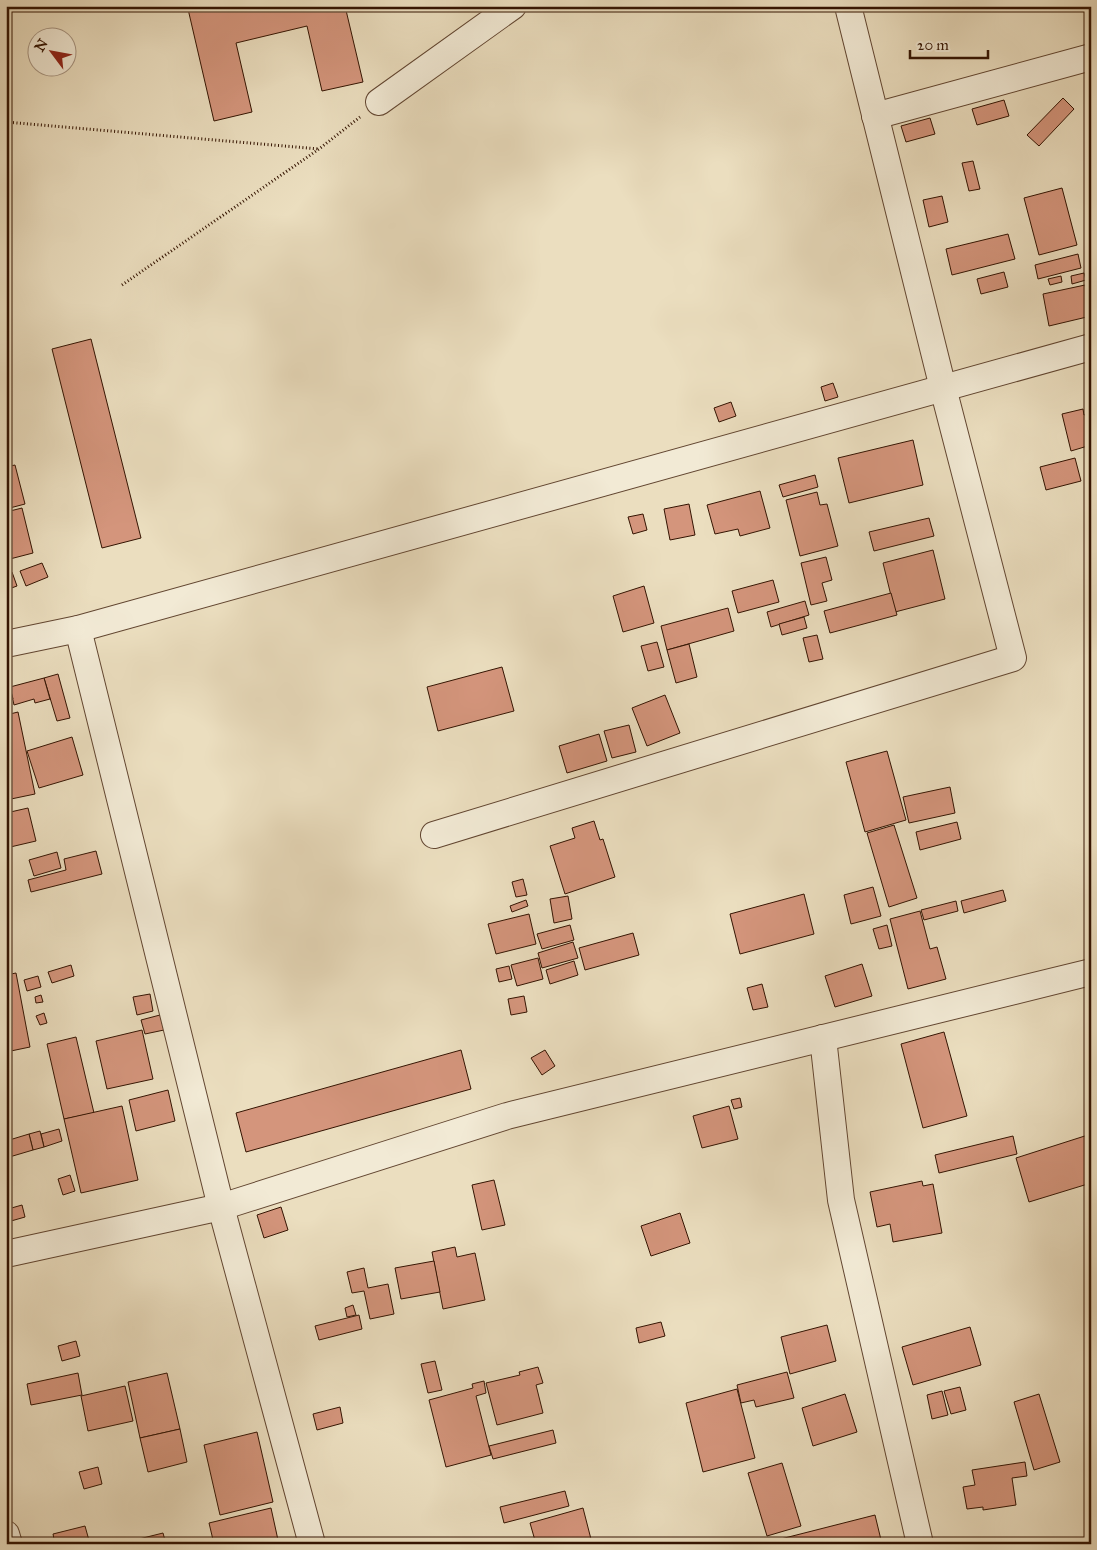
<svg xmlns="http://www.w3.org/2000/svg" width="1097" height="1550" viewBox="0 0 1097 1550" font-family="'IM FELL Great Primer',serif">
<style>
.building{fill:#d4957c;stroke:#341402}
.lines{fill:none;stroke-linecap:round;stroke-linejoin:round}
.minor-casing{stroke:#624631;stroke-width:28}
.path{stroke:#341402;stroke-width:3;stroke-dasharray:1 2.5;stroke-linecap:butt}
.minor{stroke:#f2ead5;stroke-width:26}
</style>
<rect width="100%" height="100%" fill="#ebdebf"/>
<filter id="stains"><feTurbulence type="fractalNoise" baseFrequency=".004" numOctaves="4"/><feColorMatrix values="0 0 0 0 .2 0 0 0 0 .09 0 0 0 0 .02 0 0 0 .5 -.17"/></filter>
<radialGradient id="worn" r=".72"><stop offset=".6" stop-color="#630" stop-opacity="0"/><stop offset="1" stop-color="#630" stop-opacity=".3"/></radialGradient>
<!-- building -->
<g class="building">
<polygon points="199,6 345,6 363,82 322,91 307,26 236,43 252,112 214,121 188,9"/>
<polygon points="1063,98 1074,109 1039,146 1027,135"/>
<polygon points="1004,100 1009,116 977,125 972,109"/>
<polygon points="930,118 935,134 906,142 901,126"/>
<polygon points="973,161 980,189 969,191 962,163"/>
<polygon points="1062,188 1077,245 1039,255 1024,198"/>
<polygon points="942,196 948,222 929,227 923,200"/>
<polygon points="1008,234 1015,259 952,275 946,249"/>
<polygon points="1078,254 1081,268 1038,279 1035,265"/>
<polygon points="1004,272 1008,287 981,294 977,279"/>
<polygon points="1084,273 1086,280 1072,284 1071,276"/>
<polygon points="1061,276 1062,282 1050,285 1048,279"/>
<polygon points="1085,285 1091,316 1049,326 1043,294"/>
<polygon points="91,339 141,538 102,548 52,349"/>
<polygon points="833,383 838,397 825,401 821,387"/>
<polygon points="731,402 736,416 719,422 714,408"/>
<polygon points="1083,409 1084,415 1091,413 1091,445 1071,451 1062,414"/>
<polygon points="913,440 923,485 849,503 838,458"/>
<polygon points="1075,458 1081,481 1046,490 1040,467"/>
<polygon points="15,465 25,504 6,509 6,467"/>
<polygon points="815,475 818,487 783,497 779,485"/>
<polygon points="760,491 770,528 740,536 738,529 715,534 707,505"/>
<polygon points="817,492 820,505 827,504 838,546 800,556 786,500"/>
<polygon points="689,504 695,535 670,540 664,509"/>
<polygon points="22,508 33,553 6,560 6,512"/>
<polygon points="643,514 647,530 633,534 628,517"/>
<polygon points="929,518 934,536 874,551 869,532"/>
<polygon points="933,550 945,599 895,612 883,563"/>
<polygon points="826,557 832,580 822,583 827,601 811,605 801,563"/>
<polygon points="42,563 48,577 26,586 20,571"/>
<polygon points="12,572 17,586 6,590 6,574"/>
<polygon points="773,580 779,602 738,613 732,591"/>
<polygon points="644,586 654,623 623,632 613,596"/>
<polygon points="891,593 897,615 830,633 824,611"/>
<polygon points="805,601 809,615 771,627 767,612"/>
<polygon points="728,608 734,631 667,650 661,626"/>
<polygon points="804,617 807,628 782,635 779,624"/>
<polygon points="817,635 823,659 809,662 803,638"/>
<polygon points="657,642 664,667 648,671 641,646"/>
<polygon points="689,644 697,677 676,683 667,650"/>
<polygon points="502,667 514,711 438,731 427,687"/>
<polygon points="58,674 70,718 57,721 44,678"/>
<polygon points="44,678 50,699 35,703 34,699 14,705 10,687"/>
<polygon points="10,687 13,699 6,701 6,688"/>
<polygon points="665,695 680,733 647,746 632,708"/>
<polygon points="18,712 35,794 11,799 6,776 6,715"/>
<polygon points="629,725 636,752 612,758 604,731"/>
<polygon points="599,734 607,761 567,773 559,746"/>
<polygon points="72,737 83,775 39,788 27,751"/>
<polygon points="887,751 906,820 865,832 846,762"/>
<polygon points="950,787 955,813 909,823 903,797"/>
<polygon points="28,808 36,841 6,848 6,813"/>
<polygon points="594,821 600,840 603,839 615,877 565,894 550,846 575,838 572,828"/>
<polygon points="957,822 961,839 920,850 916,832"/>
<polygon points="894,825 917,898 889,907 867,833"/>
<polygon points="96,851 102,874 31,892 28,880 66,870 64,859"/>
<polygon points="57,852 61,868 34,876 29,860"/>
<polygon points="523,879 527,895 516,897 512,882"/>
<polygon points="873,887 881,916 851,924 844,895"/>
<polygon points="1003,890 1006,901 964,913 961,901"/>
<polygon points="804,894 814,934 740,954 730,914"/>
<polygon points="568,896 572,919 554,923 550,899"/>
<polygon points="526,900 528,906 512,912 510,906"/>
<polygon points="956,901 958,911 924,920 921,910"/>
<polygon points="920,911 930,949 937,947 946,979 908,989 890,919"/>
<polygon points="529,914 536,944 496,954 488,924"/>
<polygon points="570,925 574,940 542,949 537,934"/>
<polygon points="887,925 892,946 879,949 873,929"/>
<polygon points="633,933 639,955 585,970 579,948"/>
<polygon points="573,942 578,958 542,968 538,953"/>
<polygon points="538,958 543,979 517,986 511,965"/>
<polygon points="574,961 578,975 550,984 546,970"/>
<polygon points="862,964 872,996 835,1007 825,976"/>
<polygon points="71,965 74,976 52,983 48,972"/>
<polygon points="509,966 512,979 499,982 496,969"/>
<polygon points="16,973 30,1047 6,1052 6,975"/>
<polygon points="38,976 41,987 27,991 24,980"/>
<polygon points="762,984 768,1007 753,1010 747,988"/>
<polygon points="150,994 153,1011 137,1015 133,997"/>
<polygon points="41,995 43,1002 36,1003 35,997"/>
<polygon points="524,996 527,1012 511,1015 508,999"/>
<polygon points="44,1013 47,1023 40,1025 36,1016"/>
<polygon points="160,1015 164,1030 145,1034 141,1020"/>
<polygon points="142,1030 153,1079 107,1089 96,1041"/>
<polygon points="944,1032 967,1116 923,1128 901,1044"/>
<polygon points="76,1037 94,1113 64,1119 47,1044"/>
<polygon points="461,1050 471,1089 246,1152 236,1113"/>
<polygon points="545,1050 555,1066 542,1075 531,1058"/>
<polygon points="168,1090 175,1121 136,1131 129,1100"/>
<polygon points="740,1098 742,1107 734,1109 731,1100"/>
<polygon points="122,1106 138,1180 81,1193 64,1119"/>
<polygon points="729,1106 738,1139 702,1148 693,1116"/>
<polygon points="59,1129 62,1141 44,1147 41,1134"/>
<polygon points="40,1131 44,1147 33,1150 29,1134"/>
<polygon points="29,1134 33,1150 6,1158 6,1141"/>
<polygon points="1091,1134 1091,1183 1029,1202 1016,1158"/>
<polygon points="1013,1136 1017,1154 939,1173 935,1155"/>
<polygon points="70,1175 75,1191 63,1195 58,1179"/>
<polygon points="494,1180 505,1225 482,1230 472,1185"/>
<polygon points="922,1181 923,1186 933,1184 942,1233 893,1242 890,1224 877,1227 870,1192"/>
<polygon points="22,1205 25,1217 11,1221 8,1209"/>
<polygon points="281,1207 288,1230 264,1238 257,1215"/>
<polygon points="680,1213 690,1243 651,1256 641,1226"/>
<polygon points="9,1214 11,1221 6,1223 6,1215"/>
<polygon points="455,1247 457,1257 475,1253 485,1300 443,1309 432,1252"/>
<polygon points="434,1261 440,1292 401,1299 395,1268"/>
<polygon points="364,1268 368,1288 388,1284 394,1314 370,1319 364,1291 352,1293 347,1272"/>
<polygon points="353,1305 356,1315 347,1317 345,1308"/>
<polygon points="359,1315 362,1329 319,1340 315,1326"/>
<polygon points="661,1322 665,1336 639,1343 636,1328"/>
<polygon points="827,1325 836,1361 790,1374 781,1337"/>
<polygon points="970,1327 981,1365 913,1385 902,1347"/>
<polygon points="76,1341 80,1356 62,1361 58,1346"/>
<polygon points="435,1361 442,1390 428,1393 421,1364"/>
<polygon points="538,1367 543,1383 536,1385 543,1413 497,1425 486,1383 520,1375 519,1372"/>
<polygon points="787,1372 794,1398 756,1407 754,1400 741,1403 737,1385"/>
<polygon points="78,1373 82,1395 31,1405 27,1384"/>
<polygon points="167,1373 180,1429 140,1438 128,1382"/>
<polygon points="484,1381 486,1393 476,1396 491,1455 446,1467 429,1400 473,1388 472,1384"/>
<polygon points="125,1386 133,1421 88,1431 81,1396"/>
<polygon points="960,1387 966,1410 951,1414 944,1391"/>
<polygon points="737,1389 755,1458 703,1472 686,1403"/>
<polygon points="942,1391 948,1415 932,1419 927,1395"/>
<polygon points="845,1394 857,1432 813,1446 802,1408"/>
<polygon points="1039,1394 1060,1462 1034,1470 1014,1402"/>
<polygon points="340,1407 343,1423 317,1430 313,1414"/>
<polygon points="180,1429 187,1462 148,1472 140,1438"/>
<polygon points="553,1430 556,1443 493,1459 489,1446"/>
<polygon points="257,1432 273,1502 220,1515 204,1445"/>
<polygon points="1025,1462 1027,1476 1012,1478 1016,1505 983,1510 983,1507 967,1509 963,1487 975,1485 972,1470"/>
<polygon points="782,1463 801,1526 767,1536 748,1473"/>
<polygon points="98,1467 102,1484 84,1489 79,1472"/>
<polygon points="565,1491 569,1506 504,1523 500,1507"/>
<polygon points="271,1508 278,1540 264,1544 214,1544 209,1523"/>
<polygon points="583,1508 592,1543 536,1544 530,1523"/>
<polygon points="875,1515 882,1544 765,1544 765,1543"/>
<polygon points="85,1526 90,1544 55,1544 53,1534"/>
<polygon points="163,1533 166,1544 140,1544 139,1539"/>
</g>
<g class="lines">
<defs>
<g id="minor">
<polyline points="379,102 513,6"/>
<polyline points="875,116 1091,57"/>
<polyline points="78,629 221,1207 312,1544"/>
<polyline points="6,644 78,629 1091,347"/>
<polyline points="434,835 1013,658 943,388 848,6"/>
<polyline points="823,1038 841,1200 920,1544"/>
<polyline points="6,1254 221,1207 507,1116 1091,972"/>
<polyline points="6,1534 9,1544"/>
</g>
</defs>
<!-- minor casing -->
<use href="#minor" class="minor-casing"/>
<!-- path -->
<g class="path">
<polyline points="6,122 319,149"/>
<polyline points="122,285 319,149 360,117"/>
</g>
<!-- minor -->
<use href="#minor" class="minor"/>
</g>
<!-- margin -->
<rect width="1097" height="1550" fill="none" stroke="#ebdebf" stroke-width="25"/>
<rect x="8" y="8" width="1082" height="1535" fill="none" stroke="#341402" stroke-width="2.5"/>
<rect x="12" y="12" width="1072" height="1525" fill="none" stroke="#341402"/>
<!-- north arrow -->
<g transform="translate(52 52) rotate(302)"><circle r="24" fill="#f2ead5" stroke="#a69481"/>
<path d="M0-4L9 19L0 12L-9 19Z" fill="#8f2418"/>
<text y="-8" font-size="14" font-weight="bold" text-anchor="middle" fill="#341402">N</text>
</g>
<!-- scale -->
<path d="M910 50v8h78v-8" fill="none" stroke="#341402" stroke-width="2.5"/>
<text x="917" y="50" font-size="15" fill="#341402" stroke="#f2ead5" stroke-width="4" paint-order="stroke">20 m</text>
<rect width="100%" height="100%" filter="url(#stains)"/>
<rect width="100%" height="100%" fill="url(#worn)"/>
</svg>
